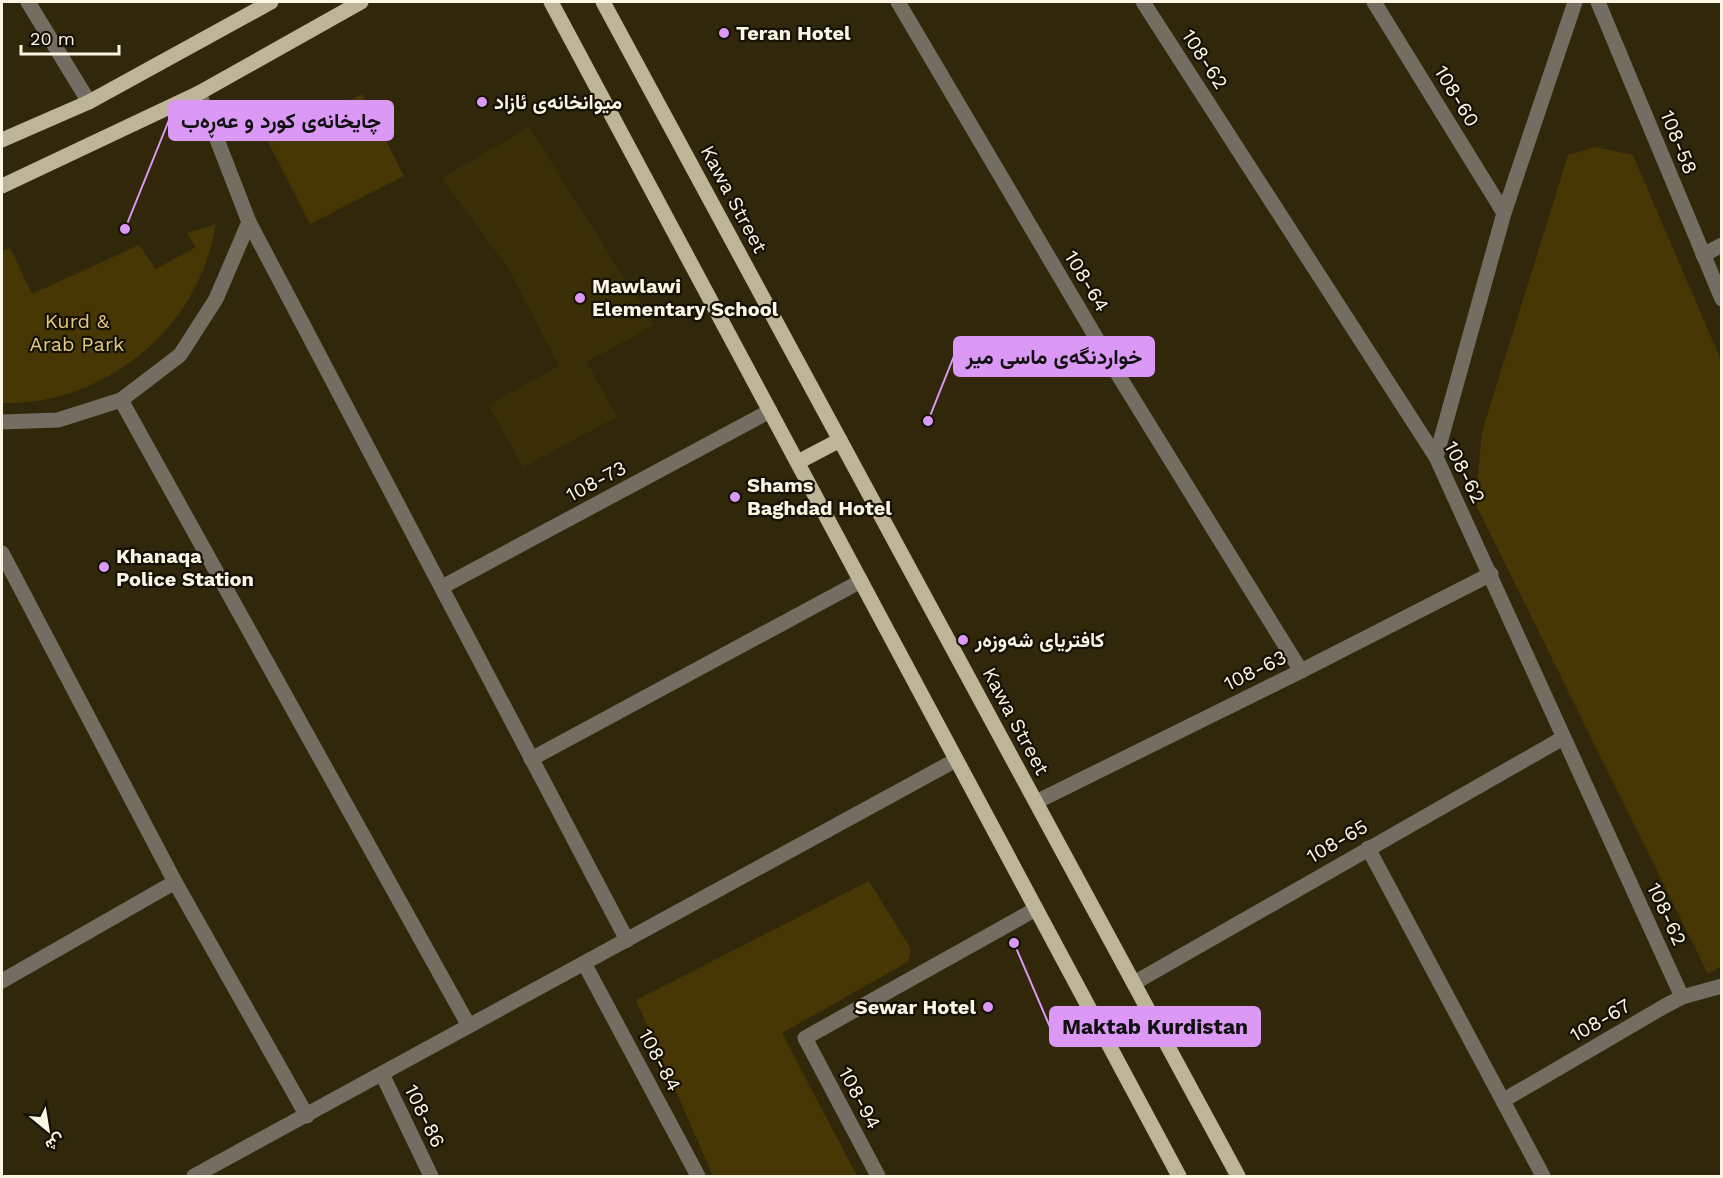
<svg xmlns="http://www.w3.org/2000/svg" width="1723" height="1178" viewBox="0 0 1723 1178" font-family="'Work Sans',Vazirmatn,sans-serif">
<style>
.built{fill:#3a2e06}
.green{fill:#463704}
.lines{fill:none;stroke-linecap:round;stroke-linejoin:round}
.minor{stroke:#736e61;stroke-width:15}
.major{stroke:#beb498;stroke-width:15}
.poi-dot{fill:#db99f5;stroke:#151105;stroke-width:2}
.labels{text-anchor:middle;stroke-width:4.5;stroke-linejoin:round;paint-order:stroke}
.poi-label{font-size:20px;font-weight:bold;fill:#fbf5e4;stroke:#151105;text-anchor:start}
.street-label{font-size:20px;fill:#fbf5e4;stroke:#151105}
.park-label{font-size:20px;fill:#e5ca7d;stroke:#151105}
.leader{fill:none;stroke:#db99f5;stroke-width:2}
.callout-dot{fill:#db99f5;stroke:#151105;stroke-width:2}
.callout{fill:#db99f5;stroke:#db99f5;stroke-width:2}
.callout-label{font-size:21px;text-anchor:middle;font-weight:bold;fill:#111}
</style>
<rect width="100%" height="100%" fill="#31270a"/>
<!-- built -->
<polygon class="built" points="529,127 654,325 587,362 617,417 523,467 488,405 559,366 509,270 442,178"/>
<!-- green -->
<g class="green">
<polygon points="362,94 404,176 310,224 268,142"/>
<polygon points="1595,147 1633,155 1721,360 1722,966 1708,974 1475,503 1482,432 1568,155"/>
<path d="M216,224C212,243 208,260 200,277C167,353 84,406 2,403V251L10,248L32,294L139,245L156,269L196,247L187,233Z"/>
<polygon points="869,881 911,949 908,962 782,1033 857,1176 713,1176 636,1000"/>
</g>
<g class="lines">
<!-- minor -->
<g class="minor">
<polyline points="28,2 89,102"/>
<polyline points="898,2 1117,373 1301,671"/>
<polyline points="1143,2 1436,457 1682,997"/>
<polyline points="1374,2 1504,213"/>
<polyline points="1598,2 1722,299"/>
<polyline points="199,93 249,222 627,940"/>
<polyline points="1703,255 1722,245"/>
<polyline points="121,400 469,1026"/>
<polyline points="2,422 58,420 121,400 180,355 216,299 249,222"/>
<polyline points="1436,457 1504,213 1575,2"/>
<polyline points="2,553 175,882 307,1116"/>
<polyline points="442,587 770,411"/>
<polyline points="531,759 861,581"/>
<polyline points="1036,802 1301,671 1491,574"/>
<polyline points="1368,848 1543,1176"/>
<polyline points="584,963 698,1176"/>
<polyline points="2,981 175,882"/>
<polyline points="1134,983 1563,738"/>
<polyline points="382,1074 431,1176"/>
<polyline points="1504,1100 1665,1006 1682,997 1722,986"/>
<polyline points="194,1176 956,760"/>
<polyline points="878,1176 805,1038 1036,909"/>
</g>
<!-- major -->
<g class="major">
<polyline points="551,2 1179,1176"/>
<polyline points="603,2 1238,1176"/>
<polyline points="2,140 89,102 271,2"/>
<polyline points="2,186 199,93 361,2"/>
<polyline points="798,462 840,440"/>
</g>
</g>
<!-- markers -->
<g class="poi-dot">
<circle cx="724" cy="33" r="6"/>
<circle cx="482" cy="102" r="6"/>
<circle cx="580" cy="298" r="6"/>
<circle cx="735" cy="497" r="6"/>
<circle cx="104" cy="567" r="6"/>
<circle cx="963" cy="640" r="6"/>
<circle cx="988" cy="1007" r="6"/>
</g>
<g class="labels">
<!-- poi labels -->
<g class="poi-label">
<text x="736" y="40">Teran Hotel</text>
<text x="494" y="109">میوانخانەی ئازاد</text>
<text x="592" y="293">Mawlawi<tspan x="592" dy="23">Elementary School</tspan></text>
<text x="747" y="492">Shams<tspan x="747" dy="23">Baghdad Hotel</tspan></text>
<text x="116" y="563">Khanaqa<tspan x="116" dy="23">Police Station</tspan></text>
<text x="975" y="647">کافتریای شەوزەر</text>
<text x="976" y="1014" text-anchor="end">Sewar Hotel</text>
</g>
<!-- street labels -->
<g class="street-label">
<text transform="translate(1205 59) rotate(57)" y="7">108-62</text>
<text transform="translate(1457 96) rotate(59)" y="7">108-60</text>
<text transform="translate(1679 142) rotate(68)" y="7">108-58</text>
<text transform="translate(734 199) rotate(62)" y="7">Kawa Street</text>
<text transform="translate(1087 281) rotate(59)" y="7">108-64</text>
<text transform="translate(1465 472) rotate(63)" y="7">108-62</text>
<text transform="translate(596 481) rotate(-28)" y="7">108-73</text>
<text transform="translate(1255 670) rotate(-26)" y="7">108-63</text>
<text transform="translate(1016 721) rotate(62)" y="7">Kawa Street</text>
<text transform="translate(1337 841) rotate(-30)" y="7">108-65</text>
<text transform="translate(1667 914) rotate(65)" y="7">108-62</text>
<text transform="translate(1600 1020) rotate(-30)" y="7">108-67</text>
<text transform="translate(660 1060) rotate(62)" y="7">108-84</text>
<text transform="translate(860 1098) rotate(62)" y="7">108-94</text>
<text transform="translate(425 1116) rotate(64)" y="7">108-86</text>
</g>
<!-- park labels -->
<g class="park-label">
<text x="77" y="328">Kurd &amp;<tspan x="77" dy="23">Arab Park</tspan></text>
</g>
</g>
<!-- callouts -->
<path class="leader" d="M125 229L169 120M928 421L954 356M1014 943L1050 1027"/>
<g class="callout-dot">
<circle cx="125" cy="229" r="6"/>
<circle cx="928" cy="421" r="6"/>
<circle cx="1014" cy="943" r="6"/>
</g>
<g class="callout">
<rect x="169" y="101" width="224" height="39" rx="6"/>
<rect x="954" y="337" width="200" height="39" rx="6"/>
<rect x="1050" y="1007" width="210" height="39" rx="6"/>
</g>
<g class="callout-label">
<text x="281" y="128">چایخانەی کورد و عەڕەب</text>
<text x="1054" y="364">خواردنگەی ماسی میر</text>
<text x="1155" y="1034">Maktab Kurdistan</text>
</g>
<!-- border -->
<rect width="1723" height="1178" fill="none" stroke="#fbf5e4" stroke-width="6"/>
<!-- north arrow -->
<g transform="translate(48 1130) rotate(150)" stroke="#151105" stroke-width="4.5" paint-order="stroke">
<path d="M0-4.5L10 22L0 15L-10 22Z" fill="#fbf5e4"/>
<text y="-9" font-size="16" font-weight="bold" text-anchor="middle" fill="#fbf5e4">ش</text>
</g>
<!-- scale -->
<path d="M21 45v9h98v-9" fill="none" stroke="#fbf5e4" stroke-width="3"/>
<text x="30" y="45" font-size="18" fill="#fbf5e4" stroke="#151105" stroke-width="4.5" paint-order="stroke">20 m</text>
</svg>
